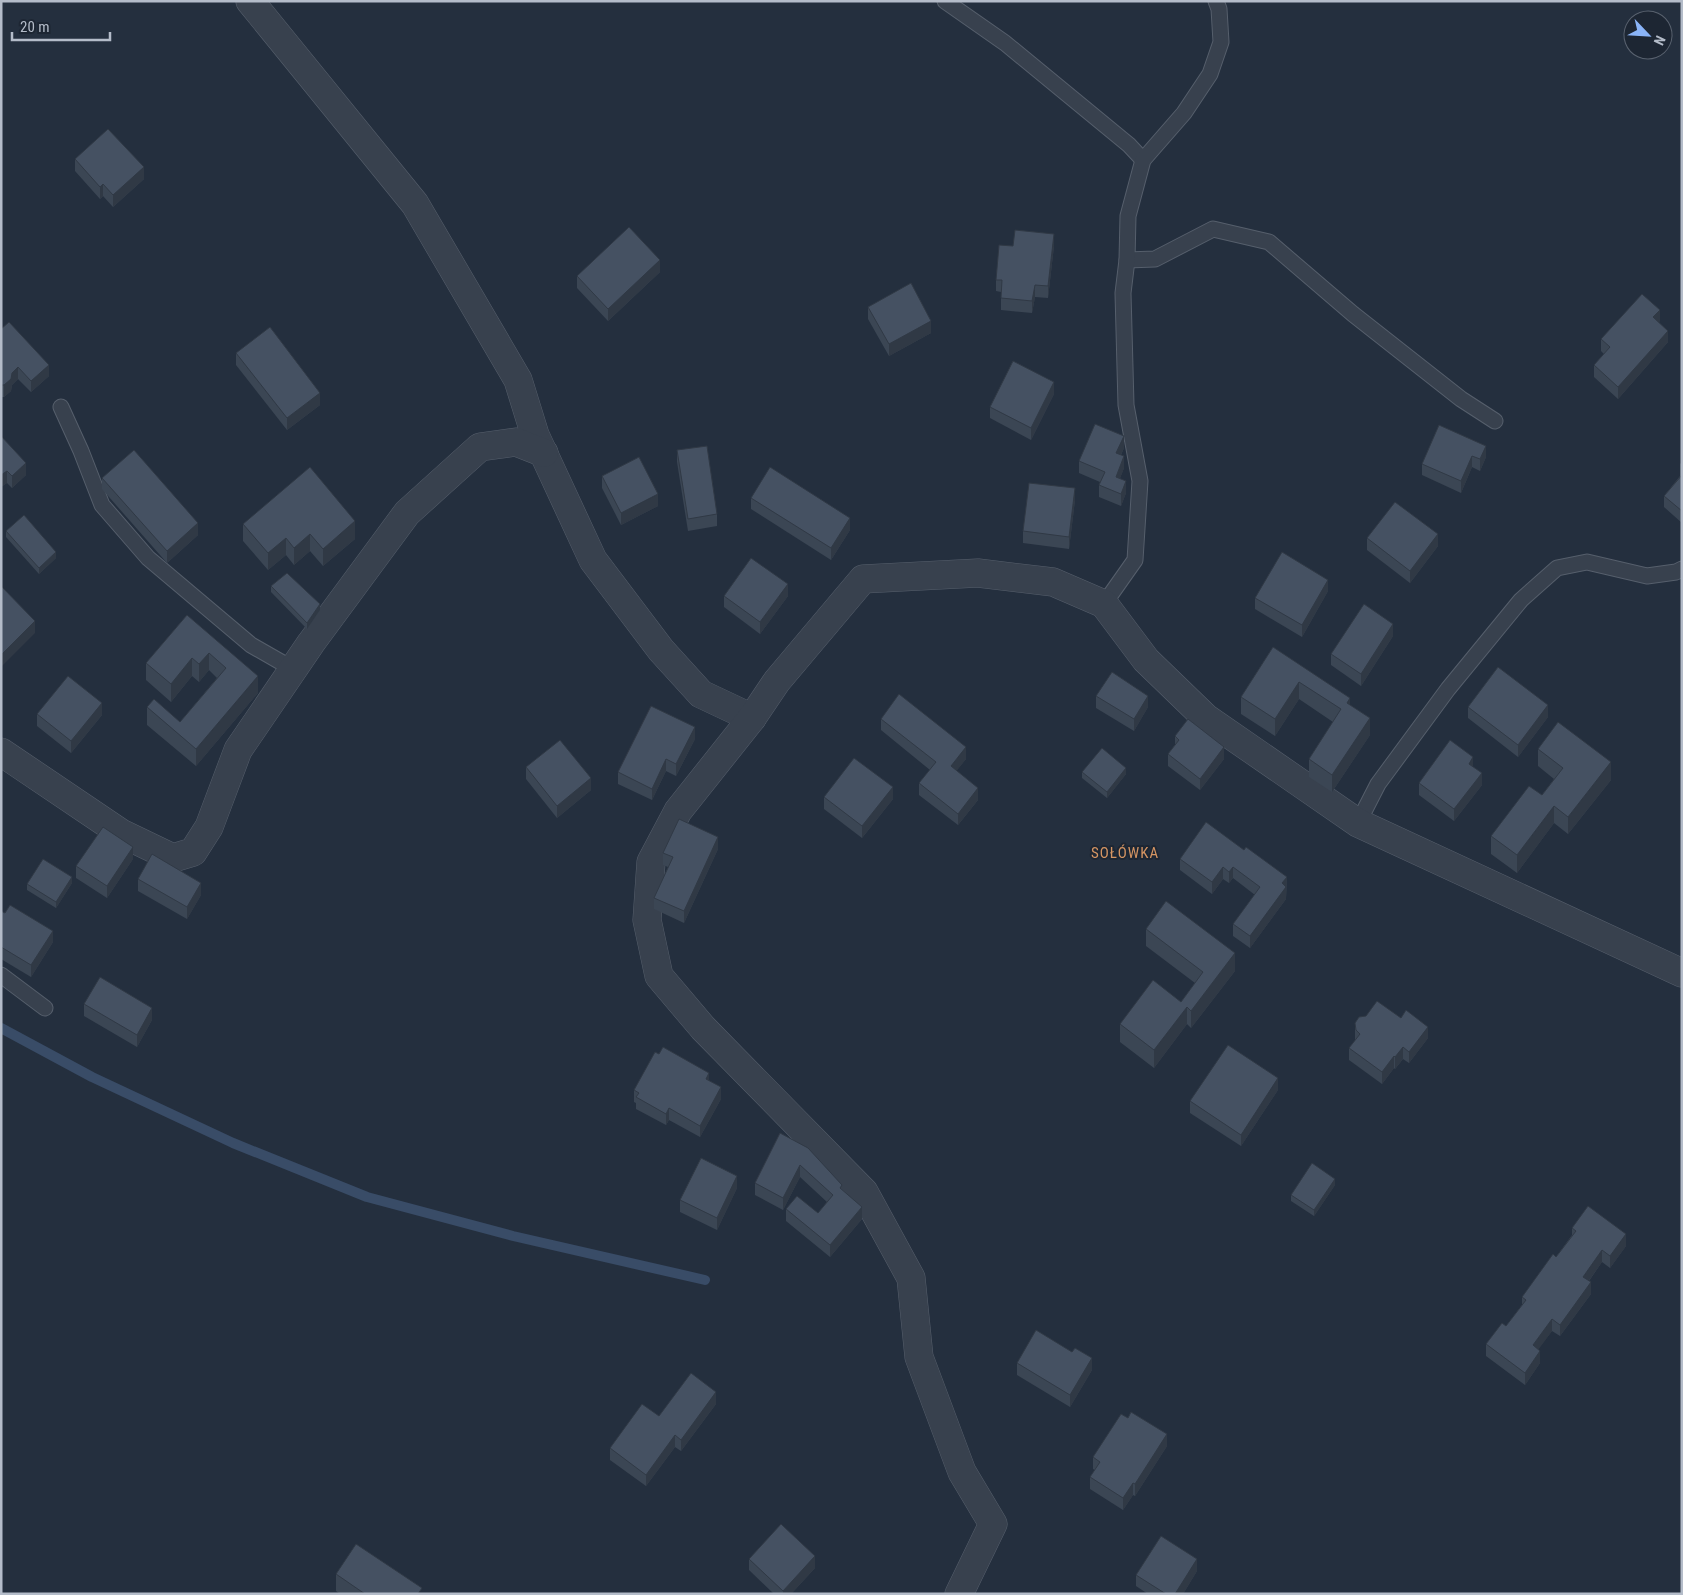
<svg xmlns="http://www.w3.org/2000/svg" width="1683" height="1595" viewBox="0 0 1683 1595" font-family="'Roboto Condensed',sans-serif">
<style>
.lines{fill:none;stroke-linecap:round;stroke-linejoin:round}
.stream{stroke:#394c67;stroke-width:10}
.service-casing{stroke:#565f6c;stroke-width:17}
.minor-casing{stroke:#565f6c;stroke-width:29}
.service{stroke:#38414e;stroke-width:15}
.minor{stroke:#38414e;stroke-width:28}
.wall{fill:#3b4654}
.shaded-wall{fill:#303945}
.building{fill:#455162;stroke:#303945}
.labels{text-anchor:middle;stroke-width:4;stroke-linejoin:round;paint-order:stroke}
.neighbourhood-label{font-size:15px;letter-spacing:1px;fill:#d59563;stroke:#1d2633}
</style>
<rect width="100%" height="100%" fill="#242f3e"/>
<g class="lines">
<!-- stream -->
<polyline class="stream" points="1,1028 92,1077 233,1143 367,1197 513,1236 705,1280"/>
<defs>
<g id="service">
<polyline points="945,1 1005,43 1129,145 1143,160"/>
<polyline points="1127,260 1155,259 1213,229 1269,242 1353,314 1461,399 1495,421"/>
<polyline points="61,407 81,451 102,505 148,558 251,645 293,669"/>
<polyline points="1104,604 1135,560 1140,481 1126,405 1123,293 1127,260 1128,216 1143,160 1184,113 1210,74 1221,42 1219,9 1216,1"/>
<polyline points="1358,823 1378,784 1448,689 1521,600 1557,568 1587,562 1647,576 1676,572 1682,569"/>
<polyline points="1,975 45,1008"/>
</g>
<g id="minor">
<polyline points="250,1 415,204 518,380 535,435 593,560 661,650 701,694 752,718"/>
<polyline points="1,752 121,833 173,858 193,852 209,827 238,750 311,643 407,513 480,447 516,442 544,453"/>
<polyline points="959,1594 993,1524 962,1472 919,1357 911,1278 864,1192 703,1028 659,976 647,920 651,862 678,811 752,718 777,681 863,579 978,573 1053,582 1104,604 1146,660 1206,718 1358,823 1682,973"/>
</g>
</defs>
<!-- service casing -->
<use href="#service" class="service-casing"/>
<!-- minor casing -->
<use href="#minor" class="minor-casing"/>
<!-- service -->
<use href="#service" class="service"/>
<!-- minor -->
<use href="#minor" class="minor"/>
</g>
<!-- wall -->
<g class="wall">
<polygon points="75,159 144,179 113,207 103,196 100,199 75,171"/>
<polygon points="1013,246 1054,246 1048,298 1035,297 1032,313 1001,310 1001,292 996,291 996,280"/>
<polygon points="660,272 608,321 577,288 577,276"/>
<polygon points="868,307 931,333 889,356 868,319"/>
<polygon points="1660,321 1659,322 1668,342 1618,399 1594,377 1594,365 1604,354 1601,351 1601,339"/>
<polygon points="1,329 49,376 31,392 18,379 12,385 11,391 4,397 1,397"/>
<polygon points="236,353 320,405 287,430 236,365"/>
<polygon points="1054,394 1031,440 990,418 990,407"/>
<polygon points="1439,425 1486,457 1480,471 1472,467 1461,493 1422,475 1422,464"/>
<polygon points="1,436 26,475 12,488 7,483 1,487"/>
<polygon points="1124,448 1121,455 1124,468 1120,478 1126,493 1121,506 1099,497 1099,485 1100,482 1079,473 1079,461"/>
<polygon points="677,450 717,514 717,526 688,531 677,462"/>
<polygon points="1682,462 1682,523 1664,507 1664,496 1680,476 1680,464"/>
<polygon points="602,476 658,506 621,525 602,488"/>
<polygon points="102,478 198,535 167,563 102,489"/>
<polygon points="751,498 850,530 831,560 751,509"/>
<polygon points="1075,500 1069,549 1023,543 1023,531"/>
<polygon points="243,524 355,539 323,566 310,551 294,565 286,555 268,570 243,541"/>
<polygon points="6,531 56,558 39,574 6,537"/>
<polygon points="1367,538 1438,546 1410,583 1367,550"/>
<polygon points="271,586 320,610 307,629 271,592"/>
<polygon points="1328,591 1302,637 1255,609 1255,598"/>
<polygon points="724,596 788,596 760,634 724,607"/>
<polygon points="187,615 258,693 196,766 147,725 147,707 180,722 217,678 209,670 199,682 192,676 171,702 146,680 146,663"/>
<polygon points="1393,636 1361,686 1331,665 1331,654"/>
<polygon points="1273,647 1350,705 1370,735 1332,792 1309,777 1309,759 1333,722 1299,699 1275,736 1241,714 1241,697"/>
<polygon points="1096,696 1148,707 1134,731 1096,708"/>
<polygon points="1468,707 1548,717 1518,757 1468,718"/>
<polygon points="37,714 102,715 71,753 37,726"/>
<polygon points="881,719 966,759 956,771 978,800 958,825 919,795 919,783 930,770 881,730"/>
<polygon points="1175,736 1224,759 1200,790 1168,766 1168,754 1175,745"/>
<polygon points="695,739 676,776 666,771 652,800 618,784 618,772"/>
<polygon points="1538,749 1611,780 1568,834 1554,823 1517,873 1491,854 1491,836 1542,795 1554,779 1538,766"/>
<polygon points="526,767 591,790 557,818 526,779"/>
<polygon points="1473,767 1482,785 1454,821 1419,795 1419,783"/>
<polygon points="1082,772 1126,774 1107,798 1082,778"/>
<polygon points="824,797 893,799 862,838 824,809"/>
<polygon points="718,849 684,923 654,909 654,898 668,867 663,865 663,853"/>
<polygon points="1244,850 1287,877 1286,899 1250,948 1233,936 1233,924 1255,895 1233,878 1229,883 1223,879 1212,894 1180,870 1180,859"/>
<polygon points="133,859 107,898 76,878 76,866"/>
<polygon points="138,879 201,895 187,919 138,891"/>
<polygon points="72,883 56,908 27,890 27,884"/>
<polygon points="1,911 53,942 31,977 1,959"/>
<polygon points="1146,929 1235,971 1191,1028 1187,1024 1154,1068 1120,1042 1120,1024 1181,1002 1195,983 1146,946"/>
<polygon points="84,1004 152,1020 137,1047 84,1016"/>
<polygon points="1355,1023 1428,1038 1409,1063 1403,1059 1395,1069 1394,1068 1382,1084 1349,1060 1349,1048 1355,1041"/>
<polygon points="709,1081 721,1099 700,1137 669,1120 666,1125 636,1109 636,1103 634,1102 634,1090"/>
<polygon points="1278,1090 1241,1146 1190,1113 1190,1101"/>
<polygon points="780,1133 842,1190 862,1219 830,1257 786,1221 786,1209 818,1213 827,1202 800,1177 783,1210 755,1195 755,1183"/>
<polygon points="1335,1185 1314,1216 1291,1201 1291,1195"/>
<polygon points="737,1188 717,1230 680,1212 680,1200"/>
<polygon points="1572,1228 1626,1246 1610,1268 1602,1262 1589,1281 1591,1294 1560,1336 1552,1331 1538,1349 1540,1363 1525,1385 1486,1356 1486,1344 1506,1326 1522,1305 1522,1297 1556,1257 1572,1235"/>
<polygon points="1072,1352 1092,1370 1070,1407 1017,1375 1017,1363"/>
<polygon points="716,1404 681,1451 675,1447 646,1486 610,1460 610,1448 659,1416"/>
<polygon points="1167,1446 1135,1496 1133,1495 1123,1510 1090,1489 1090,1477 1095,1470 1093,1469 1093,1457"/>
<polygon points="749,1559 815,1568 791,1594 774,1594 749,1570"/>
<polygon points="1197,1571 1183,1594 1148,1594 1136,1586 1136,1575"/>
<polygon points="336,1574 422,1594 340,1594 336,1591"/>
</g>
<!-- shaded-wall -->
<g class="shaded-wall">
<polygon points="144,167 144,179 113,207 113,195"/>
<polygon points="103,184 103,196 100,199 100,187"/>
<polygon points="1054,234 1054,246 1048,298 1048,286"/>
<polygon points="660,260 660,272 608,321 608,309"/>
<polygon points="1035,285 1035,297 1032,313 1032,301"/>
<polygon points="1660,310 1660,321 1653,329 1653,317"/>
<polygon points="931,321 931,333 889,356 889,344"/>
<polygon points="1668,331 1668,342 1618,399 1618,387"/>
<polygon points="49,365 49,376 31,392 31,381"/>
<polygon points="18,367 18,379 12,385 11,391 4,397 4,385 12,373"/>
<polygon points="1054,382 1054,394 1031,440 1031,428"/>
<polygon points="320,393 320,405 287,430 287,418"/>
<polygon points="1124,436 1124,448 1116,465 1116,453"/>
<polygon points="1486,446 1486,457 1480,471 1480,459"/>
<polygon points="1124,456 1124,468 1116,489 1116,477"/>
<polygon points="1472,456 1472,467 1461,493 1461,481"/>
<polygon points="26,463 26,475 12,488 12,476"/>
<polygon points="7,471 7,483 1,487 1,475"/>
<polygon points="1126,481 1126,493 1121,506 1121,494"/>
<polygon points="1075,488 1075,500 1069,549 1069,537"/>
<polygon points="658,494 658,506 621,525 621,513"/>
<polygon points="850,518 850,530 831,560 831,548"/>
<polygon points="355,521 355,539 323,566 323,549"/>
<polygon points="198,523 198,535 167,563 167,551"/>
<polygon points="310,534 310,551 294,565 294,548"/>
<polygon points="1438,534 1438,546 1410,583 1410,571"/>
<polygon points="286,538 286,555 268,570 268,553"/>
<polygon points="56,552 56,558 39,574 39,568"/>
<polygon points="1328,580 1328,591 1302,637 1302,625"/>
<polygon points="788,584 788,596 760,634 760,622"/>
<polygon points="320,604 320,610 307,629 307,623"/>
<polygon points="35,621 35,633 1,667 1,655"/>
<polygon points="1393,624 1393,636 1361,686 1361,674"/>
<polygon points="209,653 209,670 199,682 199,664"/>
<polygon points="192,658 192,676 171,702 171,684"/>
<polygon points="258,676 258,693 196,766 196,749"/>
<polygon points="1299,682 1299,699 1275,736 1275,719"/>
<polygon points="1148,696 1148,707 1134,731 1134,719"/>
<polygon points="1350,698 1350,715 1347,703"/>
<polygon points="102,703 102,715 71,753 71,741"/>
<polygon points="1548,705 1548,717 1518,757 1518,745"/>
<polygon points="1370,718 1370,735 1332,792 1332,775"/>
<polygon points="695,727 695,739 676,776 676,764"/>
<polygon points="966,747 966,759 951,778 951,766"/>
<polygon points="1224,747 1224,759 1200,790 1200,779"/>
<polygon points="1473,757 1473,769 1469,764"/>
<polygon points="666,759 666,771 652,800 652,789"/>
<polygon points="1611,762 1611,780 1568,834 1568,817"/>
<polygon points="1126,768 1126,774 1107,798 1107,792"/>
<polygon points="1482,773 1482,785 1454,821 1454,809"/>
<polygon points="591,778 591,790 557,818 557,806"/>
<polygon points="893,787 893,799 862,838 862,826"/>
<polygon points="978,788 978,800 958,825 958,814"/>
<polygon points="1554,806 1554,823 1517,873 1517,855"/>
<polygon points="718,837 718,849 684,923 684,911"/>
<polygon points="133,847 133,859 107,898 107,886"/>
<polygon points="1223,867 1223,879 1212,894 1212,882"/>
<polygon points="1233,867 1233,878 1229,883 1229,872"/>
<polygon points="72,877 72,883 56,908 56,902"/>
<polygon points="1287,877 1286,899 1250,948 1250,936 1282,883"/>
<polygon points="201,883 201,895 187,919 187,907"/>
<polygon points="53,931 53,942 31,977 31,965"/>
<polygon points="1235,953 1235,971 1191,1028 1191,1011"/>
<polygon points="1187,1007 1187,1024 1154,1068 1154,1050"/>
<polygon points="152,1008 152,1020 137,1047 137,1035"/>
<polygon points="1428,1027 1428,1038 1409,1063 1409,1052"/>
<polygon points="1403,1047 1403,1059 1395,1069 1395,1057"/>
<polygon points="1394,1056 1394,1068 1382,1084 1382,1072"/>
<polygon points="709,1073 709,1084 706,1079"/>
<polygon points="1278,1078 1278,1090 1241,1146 1241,1135"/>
<polygon points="721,1087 721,1099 700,1137 700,1126"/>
<polygon points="669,1108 669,1120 666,1125 666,1114"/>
<polygon points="800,1165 800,1177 783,1210 783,1198"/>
<polygon points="737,1176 737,1188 717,1230 717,1218"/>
<polygon points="1335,1179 1335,1185 1314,1216 1314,1210"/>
<polygon points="862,1207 862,1219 830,1257 830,1245"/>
<polygon points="1626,1234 1626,1246 1610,1268 1610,1256"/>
<polygon points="1602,1250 1602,1262 1583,1289 1583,1277"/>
<polygon points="1591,1282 1591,1294 1560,1336 1560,1325"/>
<polygon points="1552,1319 1552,1331 1533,1357 1533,1345"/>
<polygon points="1540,1351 1540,1363 1525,1385 1525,1373"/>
<polygon points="1092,1358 1092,1370 1070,1407 1070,1395"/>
<polygon points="716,1392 716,1404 681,1451 681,1440"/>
<polygon points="1167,1434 1167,1446 1135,1496 1135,1484"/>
<polygon points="675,1435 675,1447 646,1486 646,1475"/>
<polygon points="1133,1483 1133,1495 1123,1510 1123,1498"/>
<polygon points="815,1556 815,1568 791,1594 783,1594 783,1591"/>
<polygon points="1197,1559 1197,1571 1183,1594 1175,1594"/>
</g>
<!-- building -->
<g class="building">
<polygon points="108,129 144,167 113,195 103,184 100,187 75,159"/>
<polygon points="629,227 660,260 608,309 577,276"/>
<polygon points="1015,230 1054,234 1048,286 1035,285 1032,301 1001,298 1002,280 996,280 999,245 1013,246"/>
<polygon points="911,283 931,321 889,344 868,307"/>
<polygon points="1642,294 1660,310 1653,317 1668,331 1618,387 1594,365 1610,347 1601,339"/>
<polygon points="9,322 49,365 31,381 18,367 12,373 11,379 4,385 1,385 1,329"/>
<polygon points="270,327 320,393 287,418 236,353"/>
<polygon points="1013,361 1054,382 1031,428 990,407"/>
<polygon points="1095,424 1124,436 1116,453 1124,456 1116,477 1126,481 1121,494 1099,485 1105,472 1079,461"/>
<polygon points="1439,425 1486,446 1480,459 1472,456 1461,481 1422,464"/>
<polygon points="1,436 26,463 12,476 7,471 1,475"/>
<polygon points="707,446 717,514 688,519 677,450"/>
<polygon points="134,450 198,523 167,551 102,478"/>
<polygon points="639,457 658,494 621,513 602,476"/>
<polygon points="310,467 355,521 323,549 310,534 294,548 286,538 268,553 243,524"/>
<polygon points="770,467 850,518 831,548 751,498"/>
<polygon points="1682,475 1682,511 1664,496"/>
<polygon points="1029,483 1075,488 1069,537 1023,531"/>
<polygon points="1395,502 1438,534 1410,571 1367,538"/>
<polygon points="24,515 56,552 39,568 6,531"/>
<polygon points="1282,552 1328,580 1302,625 1255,598"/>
<polygon points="751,558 788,584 760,622 724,596"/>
<polygon points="287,573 320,604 307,623 271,586"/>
<polygon points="1,586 35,621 1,655"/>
<polygon points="1364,604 1393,624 1361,674 1331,654"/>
<polygon points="187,615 258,676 196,749 147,707 154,699 180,722 226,668 209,653 199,664 192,658 171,684 146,663"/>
<polygon points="1273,647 1350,698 1347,703 1370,718 1332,775 1309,759 1341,709 1299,682 1275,719 1241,697"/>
<polygon points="1498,667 1548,705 1518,745 1468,707"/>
<polygon points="1112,672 1148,696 1134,719 1096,696"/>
<polygon points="68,676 102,703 71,741 37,714"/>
<polygon points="899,694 966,747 951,766 978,788 958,814 919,783 936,762 881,719"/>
<polygon points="651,706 695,727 676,764 666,759 652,789 618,772"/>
<polygon points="1188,719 1224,747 1200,779 1168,754 1179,740 1175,736"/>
<polygon points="1558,722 1611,762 1568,817 1554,806 1517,855 1491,836 1529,786 1542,795 1563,768 1538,749"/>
<polygon points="560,740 591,778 557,806 526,767"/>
<polygon points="1450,740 1473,757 1469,764 1482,773 1454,809 1419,783"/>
<polygon points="1102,748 1126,768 1107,792 1082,772"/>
<polygon points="854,758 893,787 862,826 824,797"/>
<polygon points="679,819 718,837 684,911 654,898 673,857 663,853"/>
<polygon points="1206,822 1244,850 1246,847 1287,877 1282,883 1286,887 1250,936 1233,924 1260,887 1233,867 1229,872 1223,867 1212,882 1180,859"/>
<polygon points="103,827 133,847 107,886 76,866"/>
<polygon points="152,854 201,883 187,907 138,879"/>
<polygon points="43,859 72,877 56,902 27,884"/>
<polygon points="1166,901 1235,953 1191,1011 1187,1007 1154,1050 1120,1024 1153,980 1181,1002 1203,972 1146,929"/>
<polygon points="10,905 53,931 31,965 1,947 1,911 5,913"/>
<polygon points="100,977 152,1008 137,1035 84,1004"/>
<polygon points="1377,1001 1401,1018 1406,1010 1428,1027 1409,1052 1403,1047 1395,1057 1394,1056 1382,1072 1349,1048 1360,1034 1356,1030 1355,1023 1359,1017 1366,1016"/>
<polygon points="1228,1045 1278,1078 1241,1135 1190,1101"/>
<polygon points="663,1047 709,1073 706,1079 721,1087 700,1126 669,1108 666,1114 636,1097 639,1093 634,1090 655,1052 659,1054"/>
<polygon points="780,1133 808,1148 842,1185 840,1188 862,1207 830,1245 786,1209 797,1196 818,1213 833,1195 800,1165 783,1198 755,1183"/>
<polygon points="701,1158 737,1176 717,1218 680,1200"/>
<polygon points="1312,1163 1335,1179 1314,1210 1291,1195"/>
<polygon points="1588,1206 1626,1234 1610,1256 1602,1250 1583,1277 1591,1282 1560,1325 1552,1319 1533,1345 1540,1351 1525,1373 1486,1344 1502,1323 1506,1326 1526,1300 1522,1297 1553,1254 1556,1257 1576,1231 1572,1228"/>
<polygon points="1036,1330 1072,1352 1075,1348 1092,1358 1070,1395 1017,1363"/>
<polygon points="691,1373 716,1392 681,1440 675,1435 646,1475 610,1448 642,1404 659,1416"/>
<polygon points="1131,1412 1167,1434 1135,1484 1133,1483 1123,1498 1090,1477 1100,1462 1093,1457 1121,1414 1128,1418"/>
<polygon points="781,1524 815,1556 783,1591 749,1559"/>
<polygon points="1161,1536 1197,1559 1175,1594 1166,1594 1136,1575"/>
<polygon points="356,1544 422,1588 418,1594 365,1594 336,1574"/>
</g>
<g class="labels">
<!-- neighbourhood labels -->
<g class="neighbourhood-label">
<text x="1125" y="858">SOŁÓWKA</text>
</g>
</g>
<!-- border -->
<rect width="1683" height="1595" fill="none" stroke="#b4bcc9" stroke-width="5"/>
<!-- north arrow -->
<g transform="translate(1648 35) rotate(115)"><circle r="24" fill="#1d2633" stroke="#59626f"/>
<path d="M0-4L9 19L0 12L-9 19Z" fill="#8ab4f8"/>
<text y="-8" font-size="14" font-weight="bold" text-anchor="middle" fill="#b4bcc9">N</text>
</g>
<!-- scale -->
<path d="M12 32v8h98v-8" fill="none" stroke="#b4bcc9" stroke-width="2.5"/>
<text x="20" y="32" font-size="15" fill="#b4bcc9" stroke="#1d2633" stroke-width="4" paint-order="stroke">20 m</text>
</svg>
